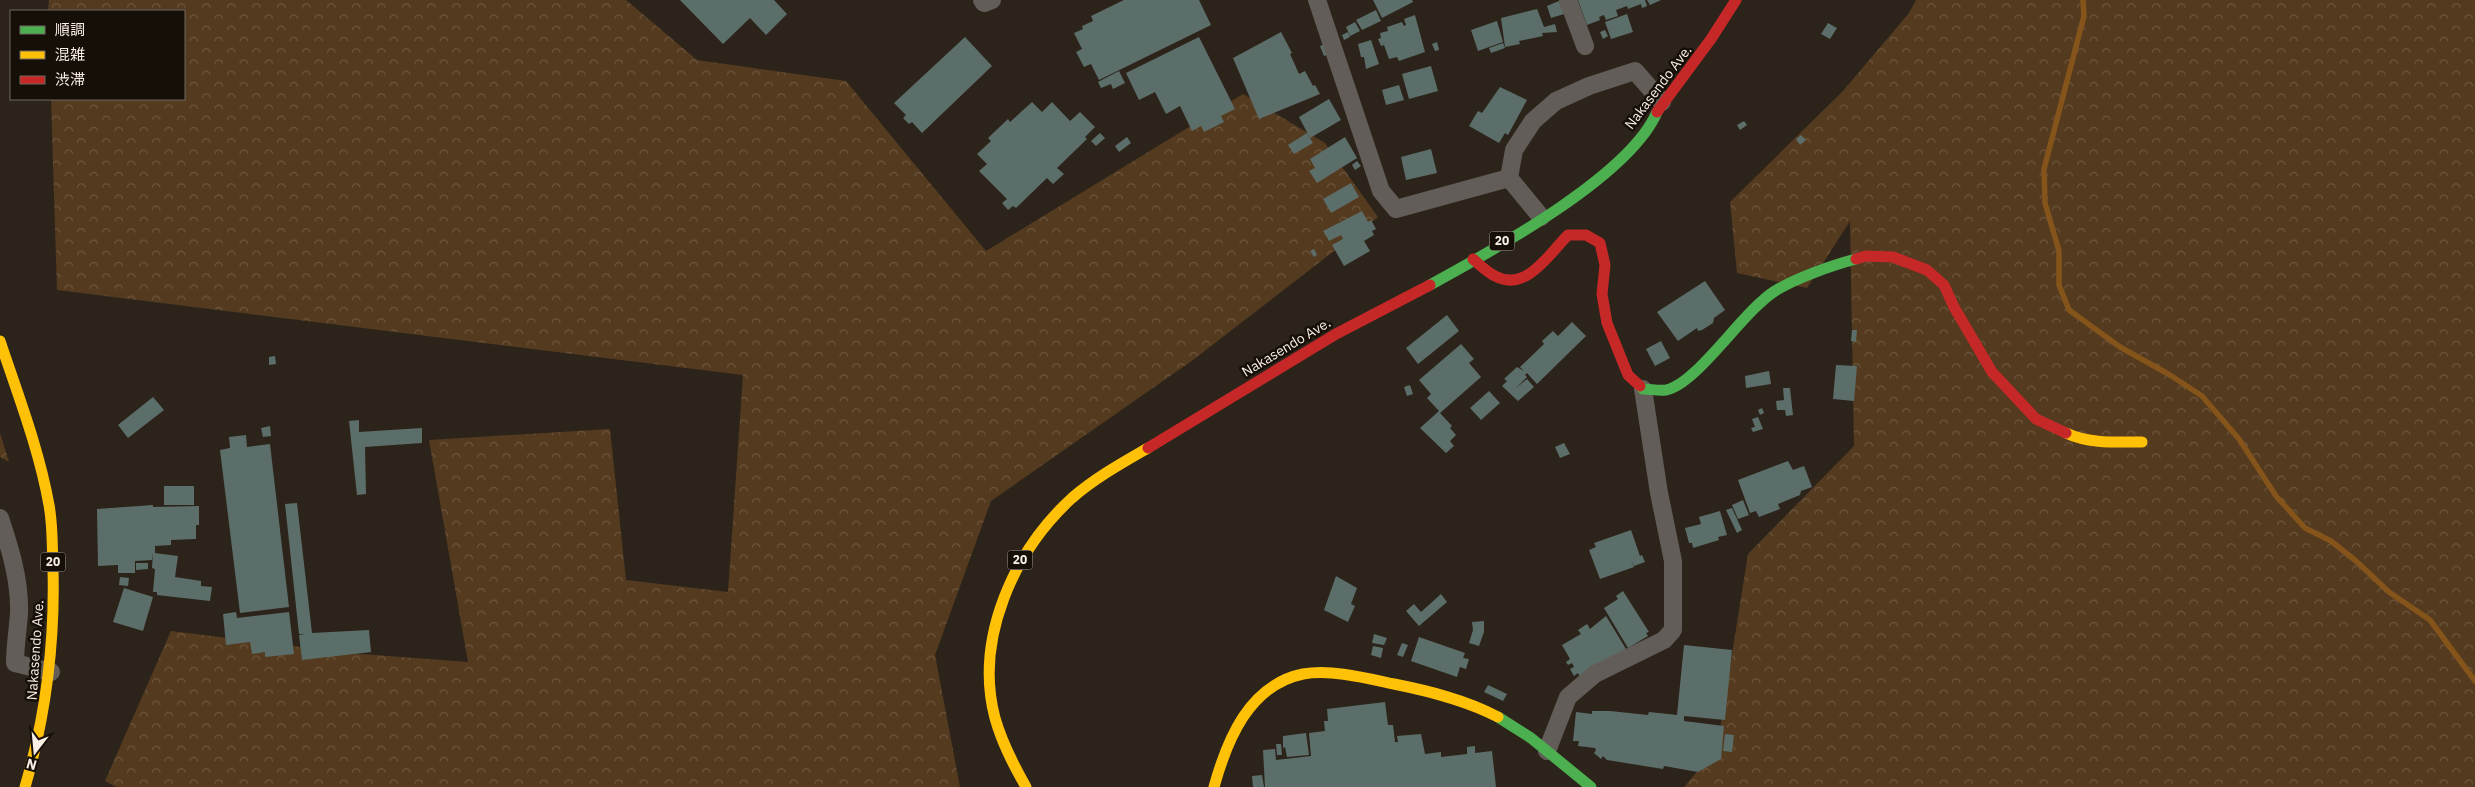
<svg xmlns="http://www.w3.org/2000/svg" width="2475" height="787" viewBox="0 0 2475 787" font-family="'IBM Plex Sans','Noto Sans JP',sans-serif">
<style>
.forest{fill:url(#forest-crowns)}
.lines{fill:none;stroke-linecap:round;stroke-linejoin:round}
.stream{stroke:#84541b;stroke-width:5.5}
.building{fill:#5c6e69}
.street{stroke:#625d58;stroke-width:18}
.fast{stroke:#4caf50;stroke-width:11}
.slow{stroke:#ffc107;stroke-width:11}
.jam{stroke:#c62828;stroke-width:11}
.labels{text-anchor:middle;stroke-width:5;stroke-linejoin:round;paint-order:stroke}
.shield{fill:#150f08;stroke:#b5aca3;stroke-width:1}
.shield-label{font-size:12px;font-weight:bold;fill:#faefe5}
.street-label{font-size:14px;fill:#faefe5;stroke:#150f08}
</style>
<defs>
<pattern id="forest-crowns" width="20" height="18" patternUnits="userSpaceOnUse" patternTransform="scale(1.25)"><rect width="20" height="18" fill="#543a1e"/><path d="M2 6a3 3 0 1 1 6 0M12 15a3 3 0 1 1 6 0" fill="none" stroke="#6e573f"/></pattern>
</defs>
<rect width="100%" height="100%" fill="#2c241b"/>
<!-- forest -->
<g class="forest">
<polygon points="49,0 626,0 697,60 846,81 986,251 1243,94 1325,143 1378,217 1193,360 991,501 935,655 960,787 116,787 105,781 171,631 348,653 468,662 429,440 610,429 626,580 728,592 743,375 57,290 51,99 184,99 184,11 48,11"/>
<polygon points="1916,0 2475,0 2475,787 1684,787 1717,748 1748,554 1854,446 1850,221 1807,288 1737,273 1730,202 1843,91 1909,13"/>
<polygon points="0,433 9,462 0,457"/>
</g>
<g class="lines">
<!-- stream -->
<polyline class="stream" points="2083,0 2084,16 2044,169 2045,203 2059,251 2059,285 2069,310 2120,347 2170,375 2202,396 2239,439 2276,496 2305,528 2331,541 2356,561 2389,592 2430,620 2475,681"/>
</g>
<!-- building -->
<g class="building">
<polygon points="680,0 774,0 787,14 766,35 750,18 723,44"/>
<polygon points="1124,0 1199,0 1211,25 1099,80 1091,64 1084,67 1076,52 1082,49 1074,33 1083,29 1082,26 1093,21 1091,16"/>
<polygon points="1373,0 1412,0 1413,2 1382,18"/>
<polygon points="1578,0 1645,0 1647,6 1642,8 1641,4 1628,9 1627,6 1616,10 1618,16 1606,20 1604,15 1599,17 1600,20 1587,25"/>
<polygon points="1647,0 1661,0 1650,5"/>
<polygon points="1559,1 1564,14 1551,18 1547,6"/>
<polygon points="1537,9 1544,27 1555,24 1557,32 1542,33 1543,36 1519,41 1520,44 1505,47 1501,18"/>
<polygon points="1376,10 1381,21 1362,30 1356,20"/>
<polygon points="1627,14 1633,32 1611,39 1605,22"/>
<polygon points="1415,15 1425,52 1399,61 1397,57 1389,59 1384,45 1381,46 1378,39 1381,38 1380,33 1388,31 1387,27 1402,22 1404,26 1406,25 1404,19"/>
<polygon points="1497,21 1503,42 1478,51 1471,30"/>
<polygon points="1355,22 1360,31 1350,36 1346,27"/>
<polygon points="1828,23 1837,28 1830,39 1821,34"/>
<polygon points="1605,30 1608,36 1603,39 1600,32"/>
<polygon points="1281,32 1292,53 1290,54 1299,74 1305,71 1313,86 1315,85 1320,94 1259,119 1233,58"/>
<polygon points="1348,32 1350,37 1344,40 1342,35"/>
<polygon points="965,37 992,66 922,133 912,122 909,124 903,118 906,115 894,103"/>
<polygon points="1199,37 1235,109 1221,116 1224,122 1204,132 1201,126 1192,131 1180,106 1166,114 1155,92 1139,100 1126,73"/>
<polygon points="1371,40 1379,64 1366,69 1364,57 1361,57 1358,44"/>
<polygon points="1437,42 1439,50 1435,51 1432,44"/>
<polygon points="1503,43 1505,48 1491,53 1489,48"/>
<polygon points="1325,44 1329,54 1324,56 1320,46"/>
<polygon points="1431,66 1438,91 1409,99 1402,74"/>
<polygon points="1119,71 1125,83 1113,89 1111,84 1101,88 1098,82"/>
<polygon points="1399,85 1404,100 1386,105 1382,90"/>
<polygon points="1500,87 1527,100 1508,135 1505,133 1499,143 1469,126 1478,111 1482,113"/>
<polygon points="1329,99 1341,120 1310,138 1299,117"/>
<polygon points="1032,102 1042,112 1052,102 1070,121 1080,112 1095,127 1085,137 1087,139 1057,168 1064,174 1053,184 1047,178 1016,208 1013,206 1008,210 1002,203 1007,199 979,171 987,164 977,154 991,141 988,138 1008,119 1010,122"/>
<polygon points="1744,121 1747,125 1740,130 1737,125"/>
<polygon points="1100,133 1105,138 1096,146 1091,141"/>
<polygon points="1307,133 1313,143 1294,154 1288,145"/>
<polygon points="1801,135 1806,140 1800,145 1796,139"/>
<polygon points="1127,137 1131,143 1119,152 1115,146"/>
<polygon points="1345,137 1357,158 1317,183 1309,171 1315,168 1310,159"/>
<polygon points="1431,149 1437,173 1406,180 1401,157"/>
<polygon points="1357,161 1361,166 1355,170 1352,165"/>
<polygon points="1351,183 1359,197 1331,213 1323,199"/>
<polygon points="1362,211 1368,222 1371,220 1376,229 1372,231 1374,235 1364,241 1370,251 1344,266 1332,245 1343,239 1341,235 1329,241 1323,231"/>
<polygon points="1314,249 1317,255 1314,257 1310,251"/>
<polygon points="1705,281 1725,310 1714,318 1713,323 1702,330 1698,331 1697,328 1678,341 1657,312"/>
<polygon points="1447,315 1459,331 1418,364 1406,348"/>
<polygon points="1572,322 1586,336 1537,384 1527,373 1525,375 1527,377 1515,389 1527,379 1534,387 1518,401 1502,386 1507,381 1504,379 1517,367 1524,371 1520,367 1544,344 1542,341 1553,331 1558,336"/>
<polygon points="1852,330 1857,330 1856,342 1851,341"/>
<polygon points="1661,341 1670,358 1655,366 1646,349"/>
<polygon points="1461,344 1474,359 1469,363 1481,377 1440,413 1452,426 1450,428 1456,435 1450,441 1454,446 1446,453 1420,428 1439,411 1427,398 1431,394 1419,380"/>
<polygon points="275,356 276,364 269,365 269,357"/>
<polygon points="1836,365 1857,366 1854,401 1833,399"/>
<polygon points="1769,371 1771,384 1746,388 1745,376"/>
<polygon points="1410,385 1413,394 1407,396 1404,387"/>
<polygon points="1783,388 1790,388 1793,415 1786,416 1785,410 1777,410 1776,401 1784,400"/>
<polygon points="1489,391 1500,403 1481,420 1470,408"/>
<polygon points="153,397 164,410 128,438 118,425"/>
<polygon points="1762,408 1764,413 1760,415 1758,410"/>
<polygon points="1758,417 1763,429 1753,432 1751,428 1755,427 1752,419"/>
<polygon points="359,420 359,432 422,428 422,443 365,447 366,494 357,495 349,421"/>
<polygon points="270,426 271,436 263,437 261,428"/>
<polygon points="246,435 247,447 270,444 289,607 240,613 220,450 230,448 229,437"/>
<polygon points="1564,443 1570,454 1560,458 1555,447"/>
<polygon points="1788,461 1793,470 1804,466 1812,487 1801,491 1800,495 1778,504 1780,509 1759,517 1756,511 1750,513 1738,480"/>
<rect x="164" y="486" width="30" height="19"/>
<polygon points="1743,500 1749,515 1738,519 1732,505"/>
<polygon points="297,503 312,633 369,630 371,652 302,660 299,635 305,634 299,634 285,504"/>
<polygon points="153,505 153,507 199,506 199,525 196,525 196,539 171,540 171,545 155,546 155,553 178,556 175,577 201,581 201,586 212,587 210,601 157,595 157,592 153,592 155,569 152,568 153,552 152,560 135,561 135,573 118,573 118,565 98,566 97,509"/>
<polygon points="1732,508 1742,530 1737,533 1726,510"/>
<polygon points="1720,511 1727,535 1718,537 1719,540 1693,548 1692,543 1689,543 1685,528 1701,524 1699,517"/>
<polygon points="1631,530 1640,556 1642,555 1645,562 1634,566 1631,559 1634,567 1600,579 1589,550 1596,547 1594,543"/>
<polygon points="136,563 148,563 148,569 136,570"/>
<polygon points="1336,576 1357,588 1351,604 1355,606 1348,622 1324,610"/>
<polygon points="120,577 129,578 128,586 119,585"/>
<polygon points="124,588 153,597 143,631 113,622"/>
<polygon points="1623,591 1649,632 1646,633 1648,636 1628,648 1604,608 1618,599 1616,596"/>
<polygon points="1441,594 1447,602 1419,626 1406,611 1414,604 1421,612"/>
<polygon points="236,612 237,618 289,612 294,654 265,657 265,652 252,654 250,642 226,645 223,614"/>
<polygon points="1606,616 1626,649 1580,677 1578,673 1574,676 1570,669 1574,667 1572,663 1568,665 1566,662 1570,659 1562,645 1581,634 1578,630 1587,624 1590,629"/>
<polygon points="1484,621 1484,632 1479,646 1469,643 1473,630 1472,622"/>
<polygon points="1374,634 1387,638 1384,645 1372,643"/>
<polygon points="1419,637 1465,653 1463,658 1469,659 1466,669 1460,667 1457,677 1411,661"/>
<polygon points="1402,643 1408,645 1403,657 1397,655"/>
<polygon points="1684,645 1732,650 1725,720 1684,716 1684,721 1724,726 1721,759 1698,772 1664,766 1663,769 1607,760 1603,756 1601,759 1594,753 1596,750 1595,748 1578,746 1579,741 1573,741 1576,712 1592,714 1592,711 1610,711 1648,715 1649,712 1677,715"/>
<polygon points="1373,646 1383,648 1381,658 1371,655"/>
<polygon points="1488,685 1507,694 1503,701 1484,692"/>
<polygon points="1385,702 1388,725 1393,725 1395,742 1398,742 1397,736 1421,734 1425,754 1441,752 1441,757 1467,754 1467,747 1475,746 1475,753 1492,751 1496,787 1265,787 1263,750 1275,749 1276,760 1311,756 1309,733 1325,731 1324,721 1328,721 1327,709"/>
<polygon points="1306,733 1309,755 1287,757 1285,747 1283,748 1283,736"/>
<polygon points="1725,734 1734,735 1732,752 1723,751"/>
<polygon points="1276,744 1281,744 1282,755 1277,755"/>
<polygon points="1262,775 1264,787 1253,787 1252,776"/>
</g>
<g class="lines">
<!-- street -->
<g class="street">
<polyline points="982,0 984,3 992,0"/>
<polyline points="1317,0 1381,191 1396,209 1509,178 1541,217"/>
<polyline points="1568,0 1585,46"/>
<polyline points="1509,178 1514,150 1533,121 1556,101 1589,86 1635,71 1662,102"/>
<path d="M0,518C10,548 20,580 19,613C18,629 15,646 15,663L51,672"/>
<polyline points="1547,751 1568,697 1595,674 1664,640 1673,630 1673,561 1659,493 1643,389"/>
</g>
<!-- fast -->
<g class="fast">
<path d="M1430,285C1492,251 1630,176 1657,112"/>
<path d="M1640,386L1643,389C1650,389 1659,391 1666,390C1696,385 1743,311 1775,291C1796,278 1833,265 1856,259"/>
<polyline points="1498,717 1531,738 1591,787"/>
</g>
<!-- slow -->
<g class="slow">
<path d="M0,341C18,395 39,449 49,505C53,526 52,548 53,569C55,644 46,715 25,787"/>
<path d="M2066,433C2089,444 2117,442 2142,442"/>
<path d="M1026,787C1013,764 1002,743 995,718C974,639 1014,551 1072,498C1095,478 1122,463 1148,448"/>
<path d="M1214,787C1227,740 1249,685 1303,674C1331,669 1366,678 1394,684C1429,691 1466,700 1498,717"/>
</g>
<!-- jam -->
<g class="jam">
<polyline points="1657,112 1711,39 1736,0"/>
<path d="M1473,259C1480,265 1487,272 1495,276C1526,293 1550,253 1568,235H1586L1600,243L1605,265L1602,294L1607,323L1628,375L1640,386"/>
<polyline points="1856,259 1866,256 1893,257 1927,270 1944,285 1954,307 1992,372 2036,419 2066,433"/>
<polyline points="1148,448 1336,334 1430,285"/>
</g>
</g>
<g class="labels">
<!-- shield labels -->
<g class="shield">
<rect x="1489.5" y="231.5" width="25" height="19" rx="4"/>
<rect x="1007.5" y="550.5" width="25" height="19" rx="4"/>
<rect x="40.5" y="552.5" width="25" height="19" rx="4"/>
</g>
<g class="shield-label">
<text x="1502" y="245">20</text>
<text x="1020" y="564">20</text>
<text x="53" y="566">20</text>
</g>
<!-- street labels -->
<g class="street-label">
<text transform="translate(1658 87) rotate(-53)" y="5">Nakasendo Ave.</text>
<text transform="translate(1286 347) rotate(-31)" y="5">Nakasendo Ave.</text>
<text transform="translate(35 650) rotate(-86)" y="5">Nakasendo Ave.</text>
</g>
</g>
<!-- legend -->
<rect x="10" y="10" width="175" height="90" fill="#150f08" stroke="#716960"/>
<rect x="20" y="26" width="25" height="8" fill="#4caf50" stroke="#716960"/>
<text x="55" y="35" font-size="15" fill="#faefe5">順調</text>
<rect x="20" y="51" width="25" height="8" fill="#ffc107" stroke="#716960"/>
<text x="55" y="60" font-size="15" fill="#faefe5">混雑</text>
<rect x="20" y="76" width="25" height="8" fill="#c62828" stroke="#716960"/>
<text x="55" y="85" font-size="15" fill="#faefe5">渋滞</text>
<!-- north arrow -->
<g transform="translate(35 752) rotate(196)" stroke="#150f08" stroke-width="4" paint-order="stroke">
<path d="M0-4L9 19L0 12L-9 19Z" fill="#faefe5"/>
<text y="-8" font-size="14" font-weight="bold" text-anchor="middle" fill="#faefe5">N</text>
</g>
</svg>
